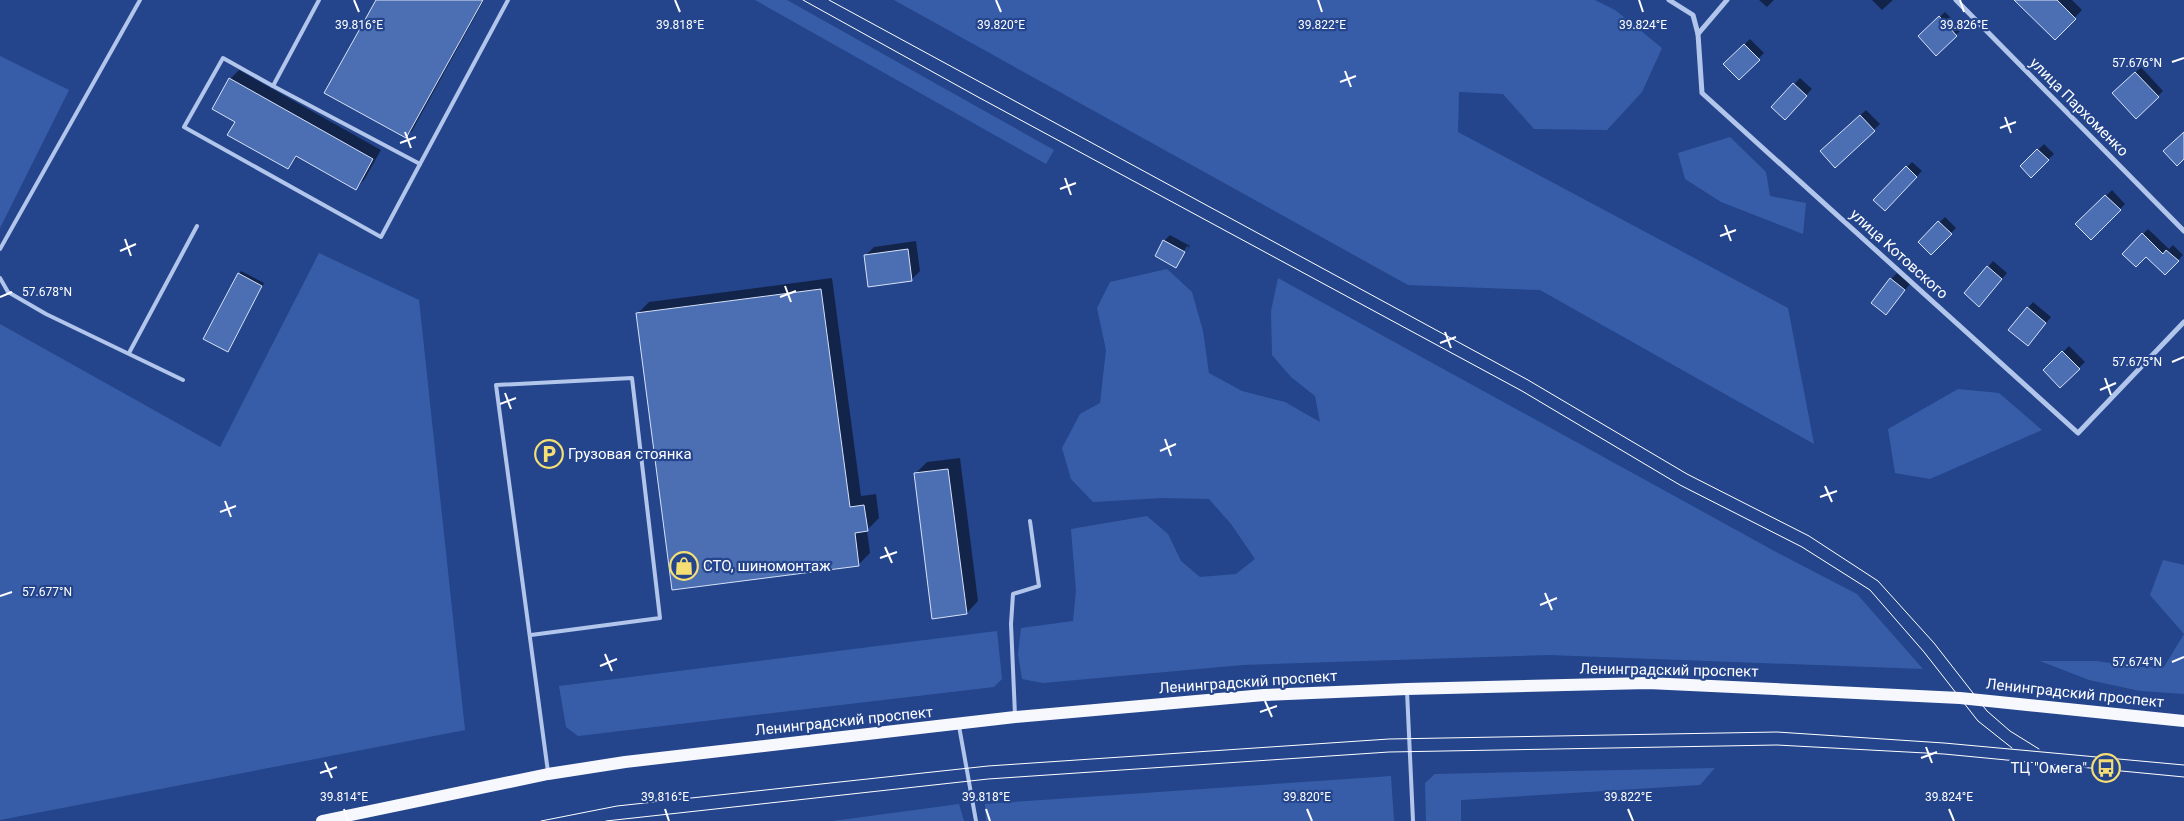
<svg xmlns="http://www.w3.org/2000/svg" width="2184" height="821" viewBox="0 0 2184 821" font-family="Roboto,sans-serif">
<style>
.green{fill:#385da8}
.shadow{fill:#0007}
.building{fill:#4c6eb2;stroke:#d6e2f8}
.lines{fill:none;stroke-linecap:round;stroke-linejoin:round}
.lane{stroke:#b2c5eb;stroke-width:4}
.street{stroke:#b2c5eb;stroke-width:5}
.primary{stroke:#f6f8fe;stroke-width:12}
.tram{stroke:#fff;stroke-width:1}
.ticks{fill:none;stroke:#fff;stroke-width:2}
.labels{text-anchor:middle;stroke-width:4.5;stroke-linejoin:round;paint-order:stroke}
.street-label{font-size:15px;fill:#fff;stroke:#24458c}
.poi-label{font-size:15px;fill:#fff;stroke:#24458c;text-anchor:start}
.ticks-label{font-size:12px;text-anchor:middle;fill:#fff;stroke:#24458c;stroke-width:4.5;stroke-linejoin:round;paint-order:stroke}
</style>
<rect width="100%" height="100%" fill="#24458c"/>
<!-- green -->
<g class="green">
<polygon points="755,0 787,0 1054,150 1046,164"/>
<polygon points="894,0 1595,0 1615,10 1662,48 1642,92 1607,130 1534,129 1503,94 1459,92 1458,132 1788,308 1814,444 1540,290 1408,285"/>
<polygon points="0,56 69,90 0,228"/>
<polygon points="1730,137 1766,172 1770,196 1806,203 1803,234 1721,202 1685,179 1678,153"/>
<polygon points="319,253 419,300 465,730 0,820 0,324 220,447"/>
<polygon points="1167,269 1192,292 1203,331 1209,373 1242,391 1285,402 1320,422 1315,396 1291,377 1272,355 1271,311 1278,278 1778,553 1857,594 1923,669 1549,655 1243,665 1043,683 1022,679 1018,654 1021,628 1073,621 1076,591 1071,529 1147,516 1168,534 1181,561 1200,577 1236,574 1255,559 1231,524 1209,499 1162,498 1093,502 1071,479 1062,448 1080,414 1100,403 1106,350 1097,308 1110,282"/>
<polygon points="1958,389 1999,393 2042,430 1930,479 1895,473 1888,429"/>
<polygon points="2163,560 2184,565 2184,694 2140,691 2089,680 2040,661 2096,661 2140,667 2164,667 2184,634 2150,595"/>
<polygon points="997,631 1002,679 994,687 578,736 566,727 559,686"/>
<polygon points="1715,768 1700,785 1461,800 1461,821 1426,821 1425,783 1435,774"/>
<polygon points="1391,776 1394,821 986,821 985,804"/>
<polygon points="959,804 964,821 833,821"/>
</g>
<!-- shadow -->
<g class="shadow">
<polygon points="377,0 484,0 412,131 406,136"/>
<polygon points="1759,0 1774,0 1767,7"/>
<polygon points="1872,0 1893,0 1882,10"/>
<polygon points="2015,0 2072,0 2082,10 2055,38"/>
<polygon points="1945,12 1962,29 1936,54 1919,36"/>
<polygon points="1750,39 1764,53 1739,78 1725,64"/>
<polygon points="2141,67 2163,91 2136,117 2114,93"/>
<polygon points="239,70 381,150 364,180 356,188 298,156 288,168 236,121 213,108 230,79"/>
<polygon points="1800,78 1812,89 1785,118 1773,107"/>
<polygon points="1866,110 1880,124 1835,166 1822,151"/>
<polygon points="2044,144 2054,154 2031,176 2021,166"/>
<polygon points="1912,162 1922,171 1884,210 1875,200"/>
<polygon points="2112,190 2125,204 2091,238 2077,224"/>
<polygon points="1945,217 1956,228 1931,253 1919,242"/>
<polygon points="2148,229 2169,249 2173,245 2183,255 2165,274 2146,256 2124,254"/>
<polygon points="1170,235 1190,246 1182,261 1189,247 1187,246 1178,261 1181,261 1176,266 1164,241"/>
<polygon points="916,241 920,271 912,279 865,256 874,247"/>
<polygon points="1993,261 2007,273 1985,299 1988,267"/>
<polygon points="241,271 264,283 230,348 239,274"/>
<polygon points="1897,273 1910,284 1891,307 1891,279"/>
<polygon points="832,278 861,496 876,494 879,518 867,530 870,553 858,565 637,314 649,302"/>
<polygon points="2033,302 2051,317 2033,339 2028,308"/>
<polygon points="2069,346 2085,362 2060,386 2045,370"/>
<polygon points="960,458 978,601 967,613 915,474 927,462"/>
</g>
<!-- building -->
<g class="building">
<polygon points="376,0 483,0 406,138 324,93"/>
<polygon points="2014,0 2057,0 2076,19 2055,40"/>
<polygon points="1939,16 1957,36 1936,56 1918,36"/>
<polygon points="1744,44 1760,60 1739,80 1723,64"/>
<polygon points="2135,72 2159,97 2136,119 2112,93"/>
<polygon points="229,78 373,159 356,190 296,156 288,169 227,135 235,122 212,109"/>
<polygon points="1793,83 1807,96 1785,120 1771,107"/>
<polygon points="1860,115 1875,131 1835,168 1820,151"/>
<polygon points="2184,132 2184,159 2177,166 2163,151"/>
<polygon points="2037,149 2049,160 2031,178 2020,166"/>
<polygon points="1906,166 1917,177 1885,211 1873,200"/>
<polygon points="2105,195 2121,210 2091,240 2075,224"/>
<polygon points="1938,221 1952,234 1931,255 1918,242"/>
<polygon points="2142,233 2163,254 2166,250 2179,261 2165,275 2146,257 2136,267 2122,254"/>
<polygon points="1163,240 1185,252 1176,268 1155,256"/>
<polygon points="908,249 912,281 868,287 864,255"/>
<polygon points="1987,266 2002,279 1979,307 1964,293"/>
<polygon points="238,273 262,286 228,352 203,339"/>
<polygon points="1890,278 1905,290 1886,315 1871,303"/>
<polygon points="821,289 850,507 864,505 868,531 855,533 859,566 672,590 636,313"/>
<polygon points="2027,307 2046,323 2028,346 2008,330"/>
<polygon points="2062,351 2080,369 2060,388 2043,370"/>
<polygon points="948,469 967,614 932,619 914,473"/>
</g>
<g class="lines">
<!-- lane -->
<g class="lane">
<polyline points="319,0 273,86 420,164 508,0"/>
<polyline points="273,86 223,58 184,127 381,237 420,164"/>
<polyline points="0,249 140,0"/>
<polyline points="0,278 8,292 46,314 183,380"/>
<polyline points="129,353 197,226"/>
<polyline points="531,635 660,618 632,378 496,385 548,772"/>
<polyline points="1407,691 1413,821"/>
<polyline points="1015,715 1011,624 1013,594 1039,586 1030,521"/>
<polyline points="959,726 976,821"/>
</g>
<!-- street -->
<g class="street">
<polyline points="1669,0 1693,15 1698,34"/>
<polyline points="1727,0 1698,34 1702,93 2078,433 2184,322"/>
<polyline points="1956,0 2184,231"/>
</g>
<!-- primary -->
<polyline class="primary" points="322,821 548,774 625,762 1015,717 1264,695 1407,689 1648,683 1960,698 2184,721"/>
<!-- tram -->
<g class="tram">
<polyline points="803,0 978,97 1522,391 1680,485 1802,547 1870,590 1924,652 1978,721 2012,748"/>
<polyline points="829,0 1528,380 1687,474 1809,536 1878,581 1934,643 1987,711 2010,731 2039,749"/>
<polyline points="541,821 617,806 988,766 1389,739 1777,732 1944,743 2184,765"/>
<polyline points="606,821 988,779 1389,752 1777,745 1944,754 2184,777"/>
</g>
</g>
<!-- ticks -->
<path class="ticks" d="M354,0L359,12M675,0L680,12M996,0L1001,12M1318,0L1322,12M1639,0L1643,12M1960,0L1964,12M2172,62L2184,58M1345,71L1351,87M1340,82L1356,76M2005,117L2011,133M2000,128L2016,122M405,132L411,148M400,143L416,137M1065,178L1071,195M1060,189L1076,183M1725,225L1731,241M1720,236L1736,230M125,239L131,256M120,251L136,244M785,286L791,302M0,297L12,292M780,297L796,291M1445,332L1451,348M1440,343L1456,337M2172,362L2184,357M2105,378L2111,395M2100,390L2116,383M505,393L511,409M500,404L516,398M1165,439L1171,456M1160,451L1176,444M1825,486L1832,502M1820,497L1837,491M225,501L231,517M220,512L236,506M885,547L892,563M880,558L897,552M1545,593L1552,610M0,596L12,592M1540,605L1557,598M605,654L612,671M2172,662L2184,657M600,666L617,659M1265,701L1272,717M1260,712L1277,706M1926,747L1932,763M1921,758L1937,752M325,762L332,778M320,773L337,767M344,809L348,821M665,809L669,821M986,809L990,821M1307,809L1312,821M1628,809L1633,821M1949,809L1954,821"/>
<!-- icons -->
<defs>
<symbol id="parking-ring" viewBox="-11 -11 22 22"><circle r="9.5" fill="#24458c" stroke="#f5df75" stroke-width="1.5"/><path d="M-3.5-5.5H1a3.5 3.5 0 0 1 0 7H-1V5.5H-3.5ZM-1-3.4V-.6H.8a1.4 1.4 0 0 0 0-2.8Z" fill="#f5df75"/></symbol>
<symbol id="shop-ring" viewBox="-11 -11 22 22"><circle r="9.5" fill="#24458c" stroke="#f5df75" stroke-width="1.5"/><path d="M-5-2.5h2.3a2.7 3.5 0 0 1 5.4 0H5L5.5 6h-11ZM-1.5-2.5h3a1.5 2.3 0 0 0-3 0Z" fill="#f5df75"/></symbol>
<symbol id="bus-ring" viewBox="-11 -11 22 22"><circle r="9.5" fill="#24458c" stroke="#f5df75" stroke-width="1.5"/><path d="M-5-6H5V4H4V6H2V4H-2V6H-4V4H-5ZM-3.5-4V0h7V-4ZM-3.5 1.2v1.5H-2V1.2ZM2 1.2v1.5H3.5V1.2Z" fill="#f5df75"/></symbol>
</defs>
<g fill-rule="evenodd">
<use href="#parking-ring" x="533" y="438" width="32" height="32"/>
<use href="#shop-ring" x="668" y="550" width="32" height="32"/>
<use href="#bus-ring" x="2090" y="752" width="32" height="32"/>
</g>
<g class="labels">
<!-- street labels -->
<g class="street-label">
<text transform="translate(2079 107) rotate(45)" y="5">улица Пархоменко</text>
<text transform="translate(1899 254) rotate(42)" y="5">улица Котовского</text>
<text transform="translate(1669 670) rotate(1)" y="5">Ленинградский проспект</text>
<text transform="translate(1248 682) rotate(-4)" y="5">Ленинградский проспект</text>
<text transform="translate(2075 693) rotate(6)" y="5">Ленинградский проспект</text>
<text transform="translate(844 721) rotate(-6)" y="5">Ленинградский проспект</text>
</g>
<!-- poi labels -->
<g class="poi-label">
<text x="568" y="459">Грузовая стоянка</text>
<text x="703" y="571">СТО, шиномонтаж</text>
<text x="2087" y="773" text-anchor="end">ТЦ "Омега"</text>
</g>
</g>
<g class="ticks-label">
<text x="1322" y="29">39.822°E</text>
<text x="359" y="29">39.816°E</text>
<text x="680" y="29">39.818°E</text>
<text x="1001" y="29">39.820°E</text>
<text x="1643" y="29">39.824°E</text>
<text x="1964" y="29">39.826°E</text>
<text x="2137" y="67">57.676°N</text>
<text x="47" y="296">57.678°N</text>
<text x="2137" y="366">57.675°N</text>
<text x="47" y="596">57.677°N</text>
<text x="2137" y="666">57.674°N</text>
<text x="344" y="801">39.814°E</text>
<text x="665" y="801">39.816°E</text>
<text x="986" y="801">39.818°E</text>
<text x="1307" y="801">39.820°E</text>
<text x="1628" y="801">39.822°E</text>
<text x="1949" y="801">39.824°E</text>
</g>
</svg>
